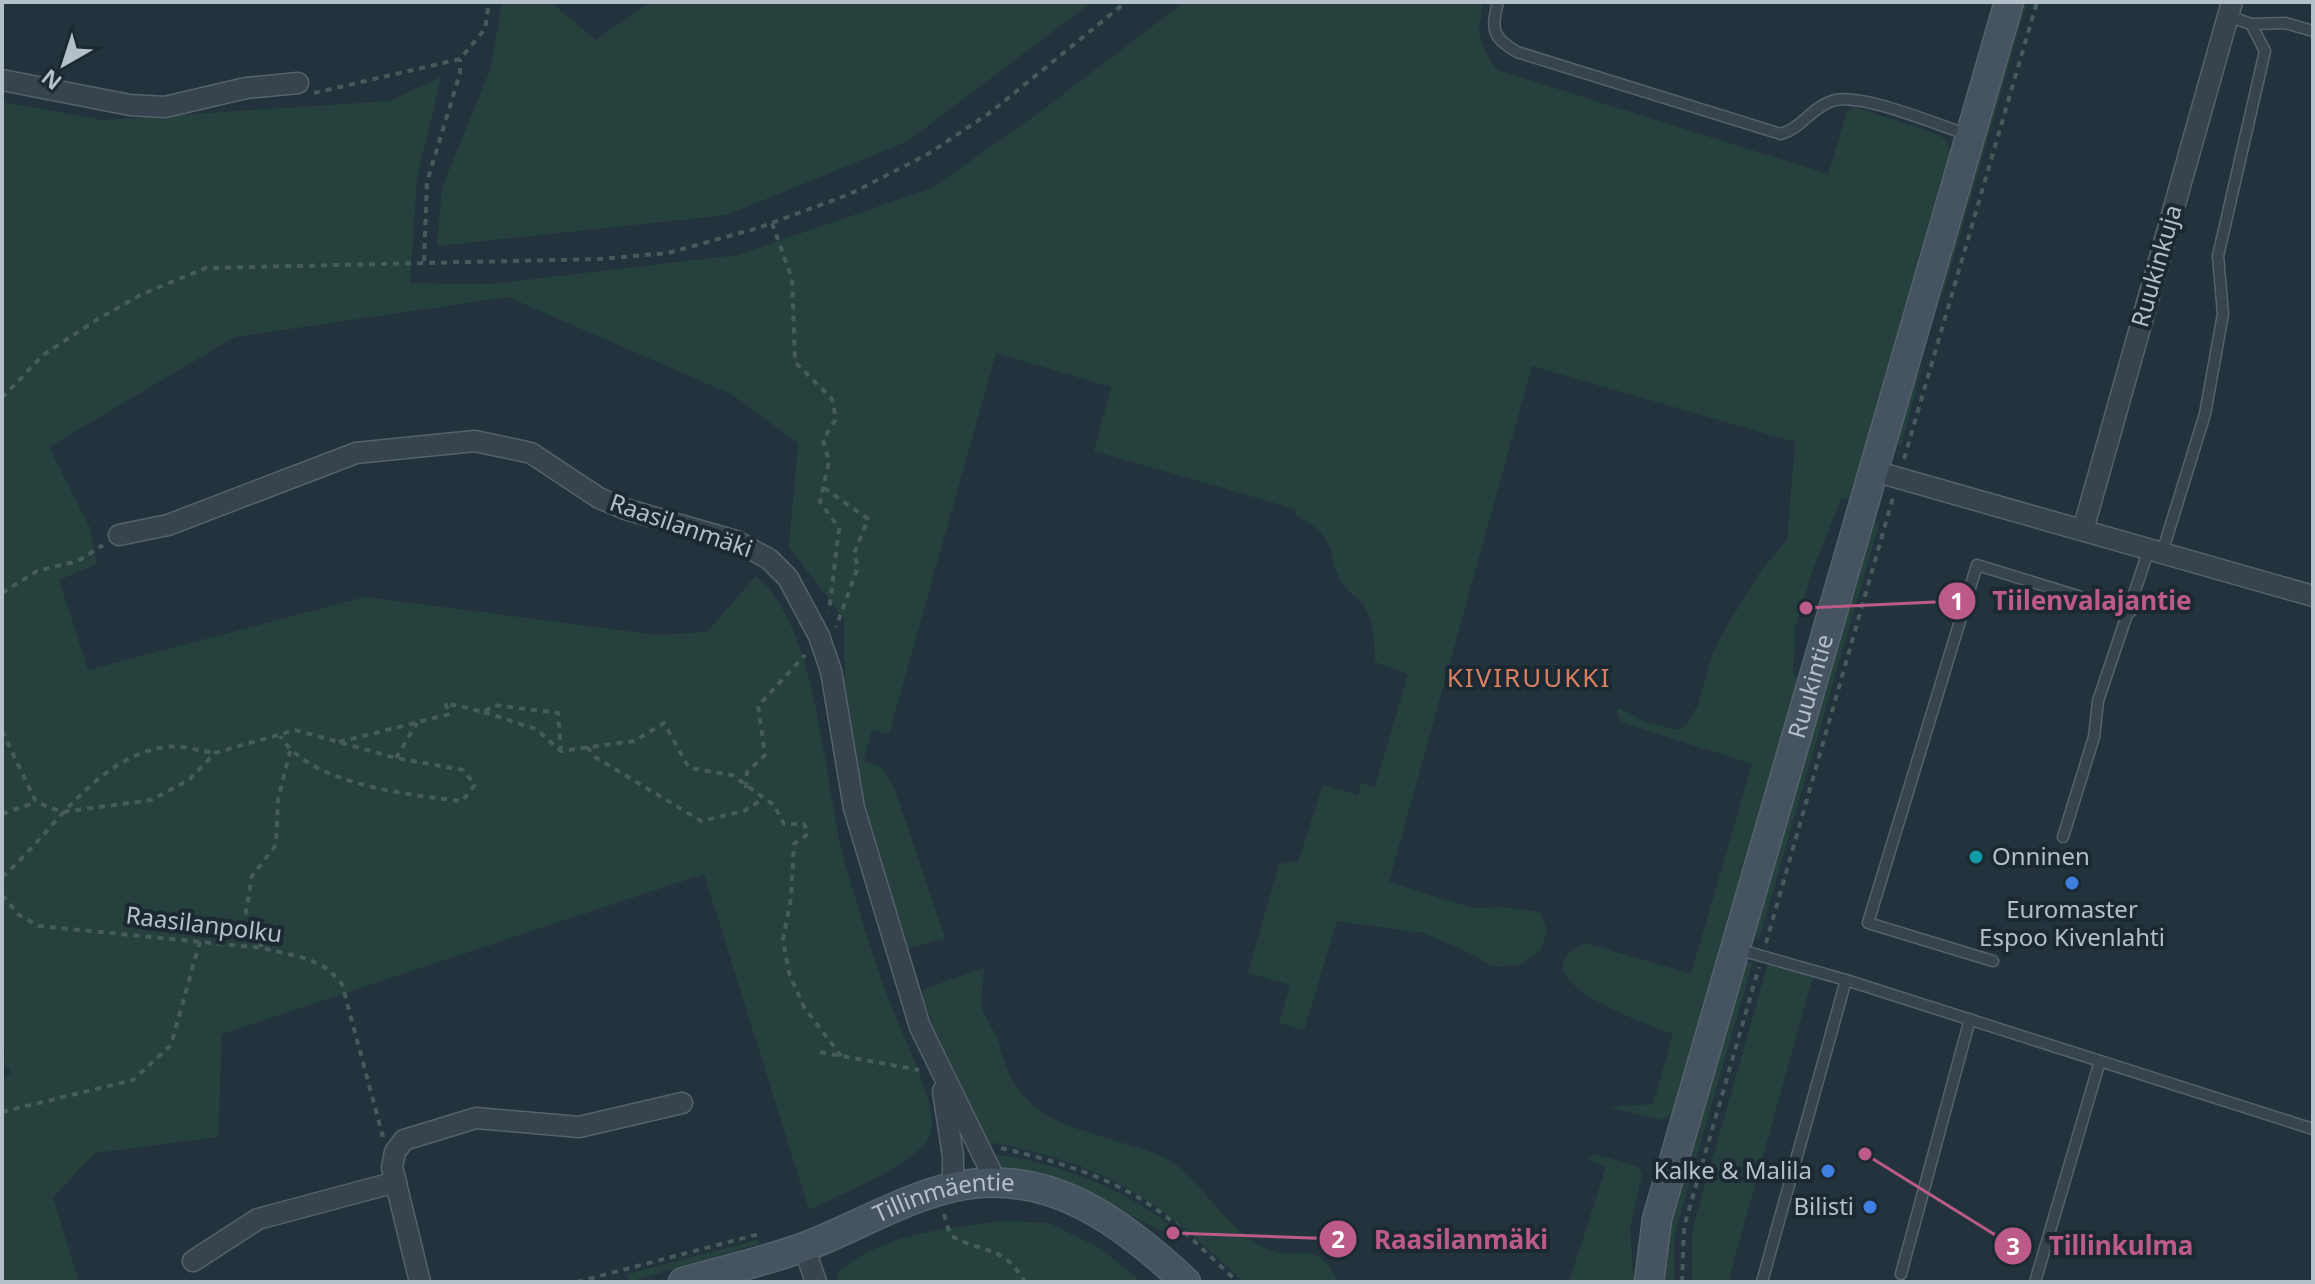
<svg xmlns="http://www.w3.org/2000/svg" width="2315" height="1284" viewBox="0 0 2315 1284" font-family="'Noto Sans',sans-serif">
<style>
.green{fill:#26403e}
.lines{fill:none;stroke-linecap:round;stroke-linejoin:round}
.lane-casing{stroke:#55626b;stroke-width:13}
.street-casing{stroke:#55626b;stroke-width:23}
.secondary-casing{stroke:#55626b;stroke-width:31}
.path{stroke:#455c5b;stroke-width:4;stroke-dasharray:6 6;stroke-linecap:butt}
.lane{stroke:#37444d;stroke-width:10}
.street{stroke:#37444d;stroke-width:20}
.secondary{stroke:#455460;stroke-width:28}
.culture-dot{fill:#0f9aa8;stroke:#1c2932;stroke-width:3}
.shop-dot{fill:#3f7fe0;stroke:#1c2932;stroke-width:3}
.labels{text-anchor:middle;stroke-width:8;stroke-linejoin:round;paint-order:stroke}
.street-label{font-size:24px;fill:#b3bfc9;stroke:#1c2932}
.poi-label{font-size:24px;fill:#b3bfc9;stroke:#1c2932;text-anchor:end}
.neighbourhood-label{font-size:26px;letter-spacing:2px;fill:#d68061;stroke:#1c2932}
.leader{fill:none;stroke:#bc5b87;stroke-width:3}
.callout-dot{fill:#bc5b87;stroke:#1c2932;stroke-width:3}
.mark-label{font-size:24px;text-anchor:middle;font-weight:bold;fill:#fff}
.callout-label{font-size:26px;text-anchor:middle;font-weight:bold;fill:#bc5b87;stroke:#1c2932;stroke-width:8;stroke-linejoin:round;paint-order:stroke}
</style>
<rect width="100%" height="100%" fill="#23333d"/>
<!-- green -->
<g class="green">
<polygon points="502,2 551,2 595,40 651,2 1092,2 908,141 727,215 437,246 442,187 491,68"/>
<path d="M1184,2H1484C1475,31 1479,46 1497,70L1828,174L1847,112L1855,107L1934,133L1944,138L1950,149L1850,499L1841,498L1813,569L1795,627L1793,676L1801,677L1673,1114L1661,1120L1609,1107L1653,1104L1673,1034C1650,1025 1510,978 1585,943L1691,974L1752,764L1621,722L1617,711L1620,708L1643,721L1677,730L1686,725L1698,705L1712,655L1721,636L1760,572L1787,540L1795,442L1532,366L1389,882L1472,908L1502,907L1540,912L1547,931L1540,951L1520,965L1492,967L1468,952L1423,933L1337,921L1304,1030L1279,1023L1290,985L1248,973L1279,864L1298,861L1323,785L1358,795L1361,783L1375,787L1408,674L1375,662C1374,639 1375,620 1361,602C1356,596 1347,591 1343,584C1322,549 1343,542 1296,515L1295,509L1094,451L1111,387L996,353L889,734L872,730L863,761L881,767L894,787L945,938L906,949L869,839L845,717L844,619L789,547L798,443L731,394L508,297L235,337L49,447L90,528L97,564L59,580L88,670L365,597L657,635L707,632L756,576C823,633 822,792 848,874C859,911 870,948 883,984C897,1024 918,1063 929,1104C931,1112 933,1125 931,1133C921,1163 838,1195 809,1210L704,874L222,1034L218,1137L95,1153L53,1197L79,1282H2V1082L12,1072L2,1061L6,1055L2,1050V102L103,120L390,101L441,77L417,178L410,283L491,284L738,255L932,188L1040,112Z"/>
<polygon points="2017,2 2027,2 1942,298 1943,260"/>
<polygon points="1923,363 1901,446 1898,445 1901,412"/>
<polygon points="1870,519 1879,524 1759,939 1753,933"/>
<polygon points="1769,960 1813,976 1728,1282 1692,1282 1692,1231"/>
<polygon points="1753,961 1674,1236 1674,1282 1665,1282 1666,1230 1743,965"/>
<path d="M984,968C984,981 980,999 983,1011C987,1022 996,1032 999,1044C1016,1118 1065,1125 1129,1145C1141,1149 1158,1153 1169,1160C1205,1184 1223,1226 1263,1247C1300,1267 1314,1232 1338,1282H1244C1176,1219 1130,1176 1037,1153C1019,1148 1000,1141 982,1144L939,1047L922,995L924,989Z"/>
<path d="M989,1154C1053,1160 1117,1186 1169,1224L1162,1231L1076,1188L1004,1170Z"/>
<polygon points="1594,1154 1636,1166 1642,1173 1630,1228 1634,1282 1569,1282 1606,1167 1589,1160"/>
<path d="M1004,1221L1049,1223L1102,1249L1141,1282H837L839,1271C886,1233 946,1228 1004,1221Z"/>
<polygon points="757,1240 761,1243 629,1282 627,1274"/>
</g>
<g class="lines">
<defs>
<g id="lane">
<path d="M1498,2C1491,30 1492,37 1517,52L1781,134C1802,128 1811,108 1832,101C1859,91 1940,126 1969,135"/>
<polyline points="2251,24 2285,23 2313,31"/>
<polyline points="2162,553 2205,414 2223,314 2218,256 2265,51 2251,24 2228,16"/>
<polyline points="2063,837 2094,737 2098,701 2149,549"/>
<polyline points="1737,949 1846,980"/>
<polyline points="1993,961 1868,923 1977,565 2130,612"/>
<polyline points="1901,1274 1970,1019"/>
<polyline points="1762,1282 1846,980 2313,1129"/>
<polyline points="2035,1282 2100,1061"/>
</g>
<g id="street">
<polyline points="2,80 130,105 165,107 246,88 298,83"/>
<polyline points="1874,471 2313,596"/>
<polyline points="2083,530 2232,2"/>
<polyline points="119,535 168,525 356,453 475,441 531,453 599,498 625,509 736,541 769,559 788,578 819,636 831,671 854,808 920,1027 997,1184"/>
<polyline points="943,1091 953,1156 953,1187"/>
<polyline points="804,1247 816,1282"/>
<polyline points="193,1261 258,1219 396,1182"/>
<polyline points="420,1282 392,1167 395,1152 404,1140 476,1118 579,1127 682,1103"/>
</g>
<g id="secondary">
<path id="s1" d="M683,1282C724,1270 767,1261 807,1246C855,1228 903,1198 954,1187C1048,1166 1122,1222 1186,1282"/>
<path id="s2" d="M1649,1282L1657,1219L2009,2"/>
</g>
</defs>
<!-- lane casing -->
<use href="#lane" class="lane-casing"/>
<!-- street casing -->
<use href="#street" class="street-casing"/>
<!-- secondary casing -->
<use href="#secondary" class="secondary-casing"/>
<!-- path -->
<g class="path">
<polyline points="314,93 460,59 485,29 489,2"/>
<polyline points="772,223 792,279 795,362 832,399 836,419 823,440 829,461 820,502 839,528 829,612"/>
<polyline points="424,261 427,182 460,73 460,59"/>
<polyline points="2,398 43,355 98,319 140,295 206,268 601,259 668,253 758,228 850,194 928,154 991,112 1126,2"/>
<polyline points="1904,459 2037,2"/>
<polyline points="824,488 868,519 854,554 858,567 836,627"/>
<polyline points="2,593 37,571 78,561 103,545"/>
<polyline points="484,712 536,729 561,751 634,741 664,723 689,768 732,775 774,805 784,824 804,824 808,834 794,844 791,898 783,940 789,973 804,1007 841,1056"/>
<path d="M2,731L36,802L62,812L151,800L189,780L215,753L295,730L396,758L463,770L475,785L462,801C409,795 311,785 280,736"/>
<polyline points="339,742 450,714 445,703 484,712 494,705 558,713 561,751"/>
<polyline points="587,747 595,757 701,821 744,811 763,799"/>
<polyline points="396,758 417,723"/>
<polyline points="746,788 747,772 765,755 758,706 805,655"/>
<polyline points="2,814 36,802"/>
<path d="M2,877C52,834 94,757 166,747C181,745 200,751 215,753"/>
<polyline points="2,895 19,915 39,926 263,948 308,959 328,969 342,984 383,1137"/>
<polyline points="1766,943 1894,494"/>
<polyline points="262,947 246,912 252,876 276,845 278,800 290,751"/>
<polyline points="820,1052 919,1070"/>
<polyline points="2,1112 133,1080 171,1045 200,941"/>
<path d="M1001,1148C1056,1161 1113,1177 1160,1212C1187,1232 1212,1259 1238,1282"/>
<path d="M944,1214L950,1235C983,1255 1001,1242 1025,1282"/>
<polyline points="577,1282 759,1234"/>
<polyline points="1682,1282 1684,1227 1759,967"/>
</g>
<!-- lane -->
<use href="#lane" class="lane"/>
<!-- street -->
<use href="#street" class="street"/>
<!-- secondary -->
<use href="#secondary" class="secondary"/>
</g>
<!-- markers -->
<circle class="culture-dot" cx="1976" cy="857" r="8"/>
<g class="shop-dot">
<circle cx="2072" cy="883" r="8"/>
<circle cx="1828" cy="1171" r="8"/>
<circle cx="1870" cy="1207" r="8"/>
</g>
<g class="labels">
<!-- street labels -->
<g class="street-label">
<text transform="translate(2157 266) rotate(-74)" y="8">Ruukinkuja</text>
<text transform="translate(681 526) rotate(19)" y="8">Raasilanmäki</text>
<text dy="8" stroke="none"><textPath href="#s2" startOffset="618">Ruukintie</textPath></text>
<text transform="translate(204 925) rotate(7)" y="8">Raasilanpolku</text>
<text dy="8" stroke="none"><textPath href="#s1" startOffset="276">Tillinmäentie</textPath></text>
</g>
<!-- poi labels -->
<g class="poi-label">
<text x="1992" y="865" text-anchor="start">Onninen</text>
<text x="2072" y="918" text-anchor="middle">Euromaster<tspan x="2072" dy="28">Espoo Kivenlahti</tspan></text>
<text x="1812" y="1179">Kalke &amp; Malila</text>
<text x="1854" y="1215">Bilisti</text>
</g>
<!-- neighbourhood labels -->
<g class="neighbourhood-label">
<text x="1529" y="687">KIVIRUUKKI</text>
</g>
</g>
<!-- callouts -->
<path class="leader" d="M1806 608L1957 601M1173 1233L1338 1239M1865 1154L2013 1246"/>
<g class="callout-dot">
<circle cx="1806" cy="608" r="8"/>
<circle cx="1173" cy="1233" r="8"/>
<circle cx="1865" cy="1154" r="8"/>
<circle cx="1957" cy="601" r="20"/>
<circle cx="1338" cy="1239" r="20"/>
<circle cx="2013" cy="1246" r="20"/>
</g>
<g class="mark-label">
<text x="1957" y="610">1</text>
<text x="1338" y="1248">2</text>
<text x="2013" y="1255">3</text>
</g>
<g class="callout-label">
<text x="2092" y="610">Tiilenvalajantie</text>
<text x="1461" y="1249">Raasilanmäki</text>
<text x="2121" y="1255">Tillinkulma</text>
</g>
<!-- border -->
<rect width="2315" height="1284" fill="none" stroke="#b3bfc9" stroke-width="8"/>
<!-- north arrow -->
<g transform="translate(64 64) rotate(219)" stroke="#1c2932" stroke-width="6" paint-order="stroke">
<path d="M0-6L14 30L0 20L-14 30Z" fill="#b3bfc9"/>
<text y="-12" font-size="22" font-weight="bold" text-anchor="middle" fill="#b3bfc9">N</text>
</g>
</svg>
